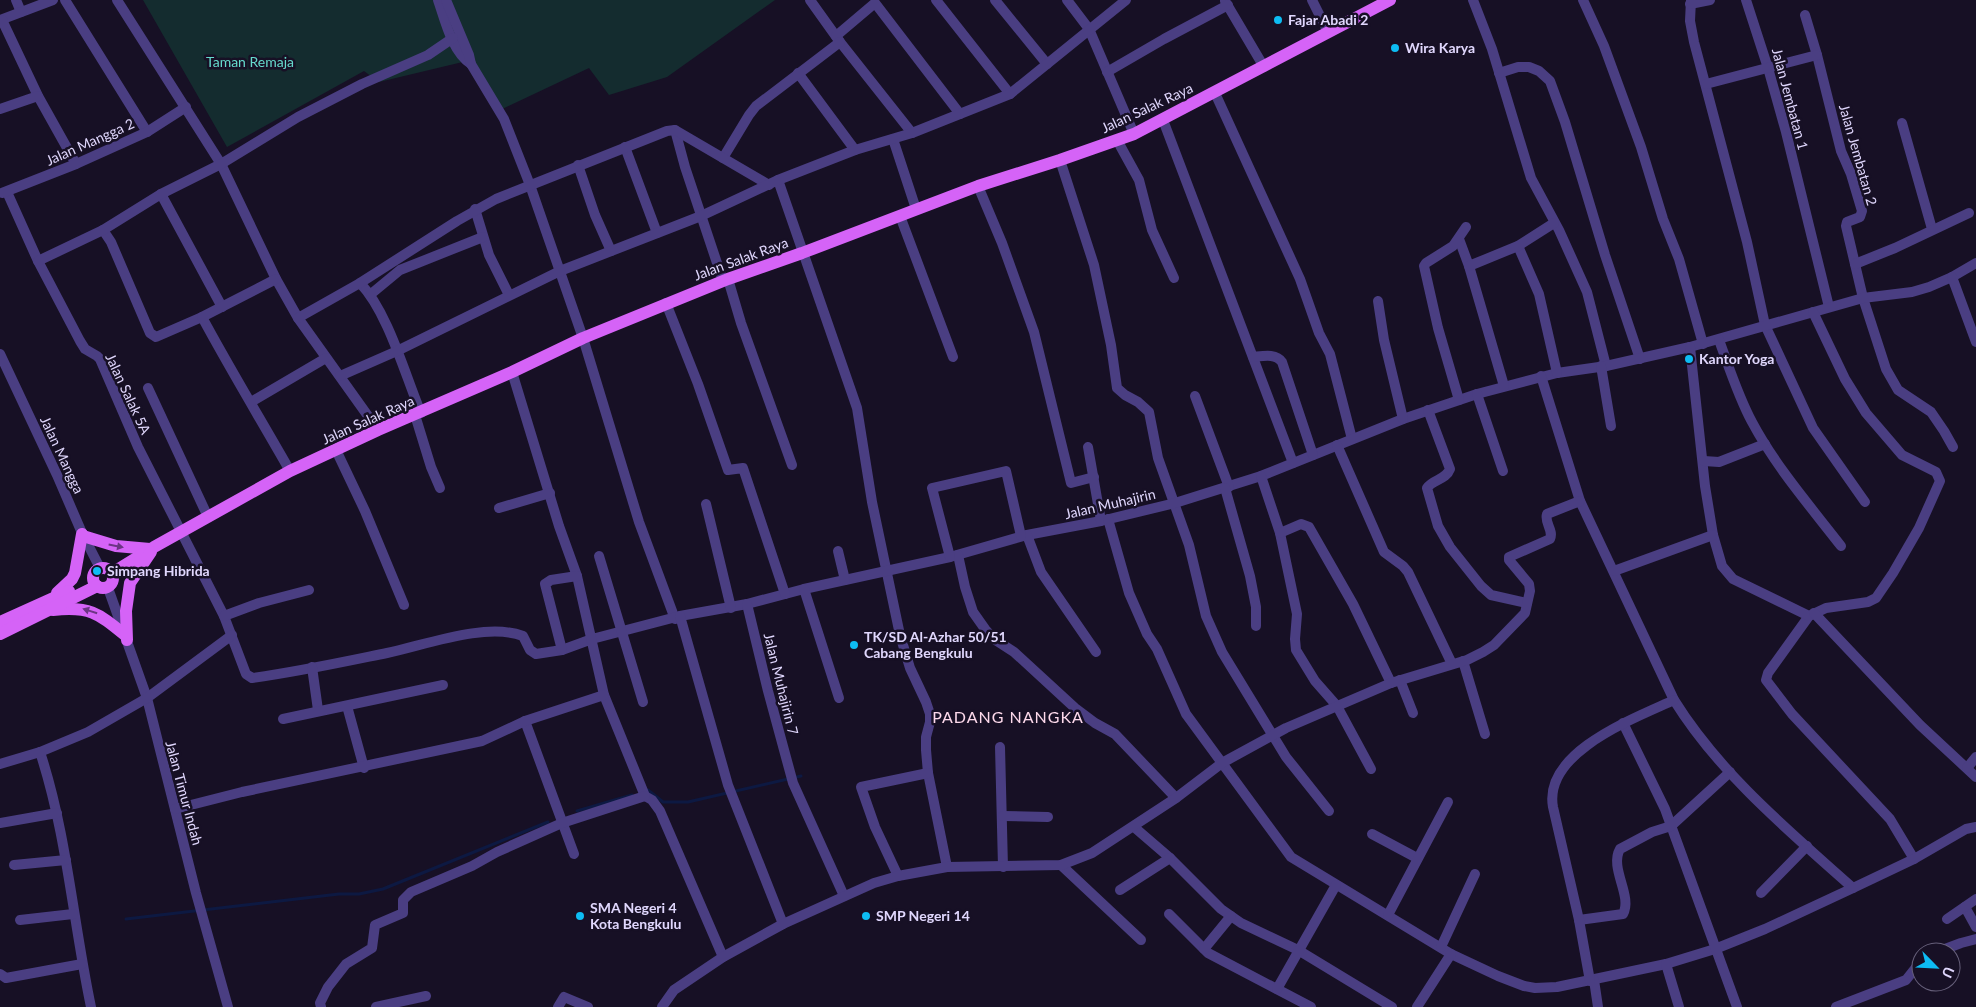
<svg xmlns="http://www.w3.org/2000/svg" width="1976" height="1007" viewBox="0 0 1976 1007" font-family="Lato,sans-serif">
<style>
.green{fill:#142c2f}
.lines{fill:none;stroke-linecap:round;stroke-linejoin:round}
.stream{stroke:#0d1942;stroke-width:3}
.minor{stroke:#4a3e82;stroke-width:10}
.major{stroke:#d563f7;stroke-width:12}
.oneway{fill:#6c3584}
.poi-dot{fill:#0dbcf3;stroke:#171025;stroke-width:2}
.labels{text-anchor:middle;stroke-width:5;stroke-linejoin:round;paint-order:stroke}
.poi-label{font-size:14px;font-weight:bold;fill:#e0d7fd;stroke:#171025;text-anchor:start}
.park-label{font-size:14px;fill:#66dacd;stroke:#171025}
.street-label{font-size:14px;fill:#e0d7fd;stroke:#171025}
.quarter-label{font-size:16px;letter-spacing:1px;fill:#fdd9eb;stroke:#171025}
</style>
<rect width="100%" height="100%" fill="#171025"/>
<!-- green -->
<polygon class="green" points="143,0 775,0 667,77 609,95 589,68 500,110 471,60 379,82 364,71 227,147"/>
<g class="lines">
<!-- stream -->
<g class="stream">
<polyline points="645,791 648,790 663,802 688,802 801,776"/>
<polyline points="577,811 632,795"/>
<polyline points="126,919 339,894 359,894 383,889 548,822"/>
</g>
<!-- minor -->
<g class="minor">
<polyline points="16,0 21,12"/>
<polyline points="65,0 147,132"/>
<polyline points="117,0 221,164 276,279 298,318 378,430"/>
<path d="M438,0C445,20 452,52 471,64"/>
<polyline points="446,0 469,55 471,64 504,119 530,185 583,338 639,522 675,619"/>
<polyline points="810,0 840,42 912,133"/>
<polyline points="936,0 1010,94"/>
<polyline points="995,0 1047,64"/>
<polyline points="1067,0 1089,29 1134,134"/>
<polyline points="1312,0 1328,32"/>
<polyline points="1473,0 1492,49 1531,178 1559,230 1587,292 1606,366"/>
<polyline points="1583,0 1604,46 1641,147 1663,219 1679,259 1703,344"/>
<polyline points="1691,0 1690,21 1694,42 1747,242 1765,325 1813,428 1865,502"/>
<polyline points="1746,0 1768,68 1786,132 1829,307"/>
<polyline points="1225,1 1264,67"/>
<polyline points="1690,4 1710,0"/>
<polyline points="1805,15 1817,55 1841,151 1851,174 1862,211 1860,217 1847,222 1846,226 1863,298 1886,369 1898,390 1931,412 1944,431 1953,447"/>
<polyline points="0,20 53,0"/>
<polyline points="2,20 38,96 76,164"/>
<polyline points="836,36 875,3 960,114"/>
<polyline points="1107,72 1164,39 1228,5"/>
<polyline points="798,73 855,150"/>
<polyline points="1499,73 1518,67 1529,67 1539,71 1550,81 1565,122 1605,255 1640,359"/>
<polyline points="1706,84 1817,55"/>
<polyline points="1215,93 1300,279 1319,333 1330,354 1352,439"/>
<polyline points="0,109 38,96"/>
<polyline points="1163,120 1293,463"/>
<polyline points="1902,123 1932,229"/>
<polyline points="675,130 685,167 723,281"/>
<polyline points="893,139 916,209"/>
<polyline points="1117,140 1139,180 1152,230 1174,278"/>
<polyline points="625,147 657,233"/>
<polyline points="723,158 749,115 756,106 840,42"/>
<polyline points="1060,160 1094,265 1111,345 1117,388 1125,395 1138,402 1149,412 1158,458 1189,545 1206,616 1222,652 1286,757 1329,811"/>
<polyline points="578,165 595,215 611,251"/>
<polyline points="778,180 857,408 872,502 900,635 910,668 926,702 930,714 930,722 926,737 926,750 928,773 947,867"/>
<polyline points="978,186 1002,243 1034,332 1071,483 1094,477"/>
<path d="M7,192L38,261L80,341L85,349L97,356L100,359L138,447L224,616L246,674L252,678C297,672 343,662 387,653C425,645 486,622 523,636L530,650L536,654L562,650L592,639L680,616L747,604L804,589L950,557L1027,535L1101,521L1175,503L1261,476L1403,419L1477,394L1557,373L1606,366L1690,347L1863,298L1912,292L1929,287L1952,277L1976,263"/>
<polyline points="2,193 76,164 147,132 186,107"/>
<polyline points="161,194 222,307"/>
<polyline points="475,209 489,255 509,295"/>
<polyline points="900,216 953,357"/>
<polyline points="103,230 111,242 150,333 156,337 202,317"/>
<polyline points="1459,239 1469,266 1504,386"/>
<polyline points="1518,246 1539,294 1557,373"/>
<polyline points="38,261 103,230 161,194 221,164 298,117 362,84 428,55 453,38"/>
<polyline points="1855,264 1895,248 1969,213"/>
<polyline points="1469,266 1518,246 1554,223"/>
<polyline points="1952,277 1976,342"/>
<path d="M276,279L202,317C230,369 261,420 290,471"/>
<polyline points="728,279 741,323 792,465"/>
<path d="M360,283C388,312 405,375 421,413"/>
<polyline points="371,294 400,270 483,237"/>
<polyline points="1378,301 1384,340 1403,419"/>
<polyline points="666,303 698,384 728,470 743,468 785,594"/>
<polyline points="1813,312 1845,379 1866,413 1902,455 1936,472 1940,481 1919,528 1893,573 1876,598 1868,602 1826,608 1809,616 1768,673 1766,680 1792,714 1890,819 1914,859"/>
<polyline points="298,318 360,283 457,221 496,199 667,131 675,130 769,185"/>
<path d="M1719,340C1729,367 1738,396 1752,422C1776,467 1810,506 1841,546"/>
<polyline points="1690,347 1705,486 1713,535 1722,566 1733,579 1809,616"/>
<polyline points="0,354 57,475 82,533 100,568"/>
<path d="M1253,357C1263,356 1276,353 1282,362L1313,455"/>
<polyline points="1601,366 1611,426"/>
<polyline points="512,372 559,526 577,576 604,695 645,796 652,800 660,811 723,957"/>
<polyline points="340,376 397,351 560,271 701,216 778,180 855,150 912,133 1010,94 1126,0"/>
<path d="M1541,376L1580,501L1674,700C1720,774 1789,831 1853,888"/>
<polyline points="148,388 208,517"/>
<polyline points="1477,394 1503,471"/>
<polyline points="1195,396 1229,487"/>
<polyline points="1459,400 1438,328 1424,266 1426,263 1453,246 1466,227"/>
<polyline points="251,402 326,358"/>
<path d="M1428,410L1450,469C1446,480 1433,479 1427,488L1438,526L1450,547L1481,586L1491,595L1527,603"/>
<polyline points="415,415 431,467 440,488"/>
<polyline points="1337,445 1384,552 1403,566 1408,572 1452,664"/>
<polyline points="1088,447 1101,521"/>
<polyline points="336,450 365,511 404,605"/>
<polyline points="1704,461 1719,462 1765,444"/>
<polyline points="1261,476 1280,533 1297,614 1295,639 1296,650 1315,681 1337,706 1371,769"/>
<polyline points="1225,488 1250,576 1256,607 1256,626"/>
<polyline points="706,504 731,608"/>
<polyline points="499,508 550,493"/>
<polyline points="1108,519 1129,593 1147,634 1157,649 1186,714 1291,857 1451,954 1498,976 1524,986 1535,988 1557,987 1666,964 1715,949 1765,929 1853,888 1914,859 1966,829 1976,827"/>
<polyline points="1280,533 1301,524 1309,527 1353,604 1391,683"/>
<polyline points="1027,535 1041,572 1096,652"/>
<polyline points="838,551 845,580"/>
<polyline points="958,555 965,587 973,612 985,629 994,639 1014,652 1075,708 1095,723 1115,734 1176,798"/>
<polyline points="599,556 643,702"/>
<polyline points="950,557 932,488 1006,471 1021,536"/>
<polyline points="1614,571 1713,535"/>
<polyline points="108,588 147,698 196,893 228,1007"/>
<polyline points="804,589 839,698"/>
<polyline points="747,604 768,691 793,783 844,896"/>
<polyline points="1814,613 1920,725 1976,777"/>
<polyline points="224,616 259,603 309,590"/>
<polyline points="680,616 728,785 783,924"/>
<polyline points="562,650 545,584 551,580 577,576"/>
<polyline points="1463,661 1485,734"/>
<polyline points="312,667 318,710"/>
<polyline points="1400,680 1413,713"/>
<polyline points="347,706 364,768"/>
<polyline points="283,719 443,685"/>
<polyline points="525,721 574,854"/>
<polyline points="1623,723 1665,809 1737,1007"/>
<polyline points="1000,747 1003,867"/>
<path d="M40,752C67,834 73,922 91,1007"/>
<polyline points="0,764 40,752 88,732 147,698 232,635"/>
<polyline points="1967,768 1976,757"/>
<polyline points="175,809 242,792 482,741 525,721 604,695"/>
<polyline points="1003,816 1048,817"/>
<polyline points="0,823 57,813"/>
<polyline points="1134,827 1170,858 1221,909 1241,923 1298,950 1392,1007"/>
<polyline points="1372,834 1417,858"/>
<polyline points="14,865 66,860"/>
<polyline points="1061,865 1141,940"/>
<polyline points="898,876 875,827 861,787 928,773"/>
<polyline points="1120,890 1170,858"/>
<polyline points="1761,893 1807,846"/>
<polyline points="1965,907 1976,927"/>
<polyline points="1169,914 1208,953 1311,1007"/>
<polyline points="1388,915 1448,802"/>
<polyline points="1947,919 1976,899"/>
<polyline points="20,920 73,914"/>
<path d="M1579,920L1623,914C1633,896 1609,868 1620,849L1652,832L1671,826L1730,772"/>
<polyline points="1441,947 1475,874"/>
<polyline points="1204,949 1231,916"/>
<polyline points="1937,952 1961,943 1976,939"/>
<polyline points="1666,964 1679,1007"/>
<polyline points="0,974 6,978 82,964"/>
<polyline points="1594,980 1598,1007"/>
<path d="M1590,981L1579,920L1553,807C1543,752 1635,718 1674,700"/>
<polyline points="1277,989 1336,885"/>
<polyline points="321,1007 320,1003 328,987 346,964 372,948 375,925 403,913 403,900 411,892 472,866 497,852 562,823 645,796"/>
<polyline points="376,1007 426,996"/>
<polyline points="558,1007 564,997 588,1007"/>
<path d="M662,1007L674,990L723,957L783,924L874,883L898,876L947,867L1061,865L1092,853L1176,798L1222,763L1286,728L1391,683L1467,660L1483,652L1494,645L1525,613L1530,591L1529,584L1509,560V557L1550,539C1554,530 1544,523 1547,514L1580,501"/>
<polyline points="1417,1007 1451,954"/>
<polyline points="1836,1007 1906,980 1921,961"/>
</g>
<!-- major -->
<g class="major">
<polyline points="83,536 116,546 150,549"/>
<circle cx="103" cy="578" r="10"/>
<polyline points="112,573 154,547 290,471 378,430 512,372 583,338 728,279 802,253 978,186 1060,160 1134,134 1390,0"/>
<polyline points="57,593 72,579 75,573 82,534"/>
<path d="M53,610C90,606 98,613 125,635"/>
<polyline points="0,622 69,591"/>
<polyline points="0,634 97,586"/>
<polyline points="127,640 126,611 130,583 151,552"/>
</g>
</g>
<!-- one-way arrows -->
<defs><path id="oneway-solid" d="M-6-.8H1V-3.2L6.5 0L1 3.2V.8H-6Z" transform="scale(1.25)"/></defs>
<g class="oneway">
<use href="#oneway-solid" transform="translate(116 546) rotate(11)"/>
<use href="#oneway-solid" transform="translate(90 611) rotate(-163)"/>
</g>
<!-- markers -->
<g class="poi-dot">
<circle cx="1278" cy="20" r="5"/>
<circle cx="1395" cy="48" r="5"/>
<circle cx="1689" cy="359" r="5"/>
<circle cx="97" cy="571" r="5"/>
<circle cx="854" cy="645" r="5"/>
<circle cx="580" cy="916" r="5"/>
<circle cx="866" cy="916" r="5"/>
</g>
<g class="labels">
<!-- poi labels -->
<g class="poi-label">
<text x="1288" y="25">Fajar Abadi 2</text>
<text x="1405" y="53">Wira Karya</text>
<text x="1699" y="364">Kantor Yoga</text>
<text x="107" y="576">Simpang Hibrida</text>
<text x="864" y="642">TK/SD Al-Azhar 50/51<tspan x="864" dy="16">Cabang Bengkulu</tspan></text>
<text x="590" y="913">SMA Negeri 4<tspan x="590" dy="16">Kota Bengkulu</tspan></text>
<text x="876" y="921">SMP Negeri 14</text>
</g>
<!-- park labels -->
<g class="park-label">
<text x="250" y="67">Taman Remaja</text>
</g>
<!-- street labels -->
<g class="street-label">
<text transform="translate(1790 99) rotate(75)" y="5">Jalan Jembatan 1</text>
<text transform="translate(1147 108) rotate(-25)" y="5">Jalan Salak Raya</text>
<text transform="translate(90 142) rotate(-24)" y="5">Jalan Mangga 2</text>
<text transform="translate(1858 155) rotate(74)" y="5">Jalan Jembatan 2</text>
<text transform="translate(741 259) rotate(-20)" y="5">Jalan Salak Raya</text>
<text transform="translate(128 394) rotate(65)" y="5">Jalan Salak 5A</text>
<text transform="translate(368 420) rotate(-24)" y="5">Jalan Salak Raya</text>
<text transform="translate(62 455) rotate(65)" y="5">Jalan Mangga</text>
<text transform="translate(1110 504) rotate(-13)" y="5">Jalan Muhajirin</text>
<text transform="translate(781 684) rotate(76)" y="5">Jalan Muhajirin 7</text>
<text transform="translate(184 793) rotate(75)" y="5">Jalan Timur Indah</text>
</g>
<!-- quarter labels -->
<g class="quarter-label">
<text x="1008" y="723">PADANG NANGKA</text>
</g>
</g>
<!-- north arrow -->
<g transform="translate(1936 967) rotate(114)"><circle r="24" fill="#171025" stroke="#67607b"/>
<path d="M0-4L9 19L0 12L-9 19Z" fill="#0dbcf3"/>
<text y="-8" font-size="14" font-weight="bold" text-anchor="middle" fill="#e0d7fd">U</text>
</g>
</svg>
